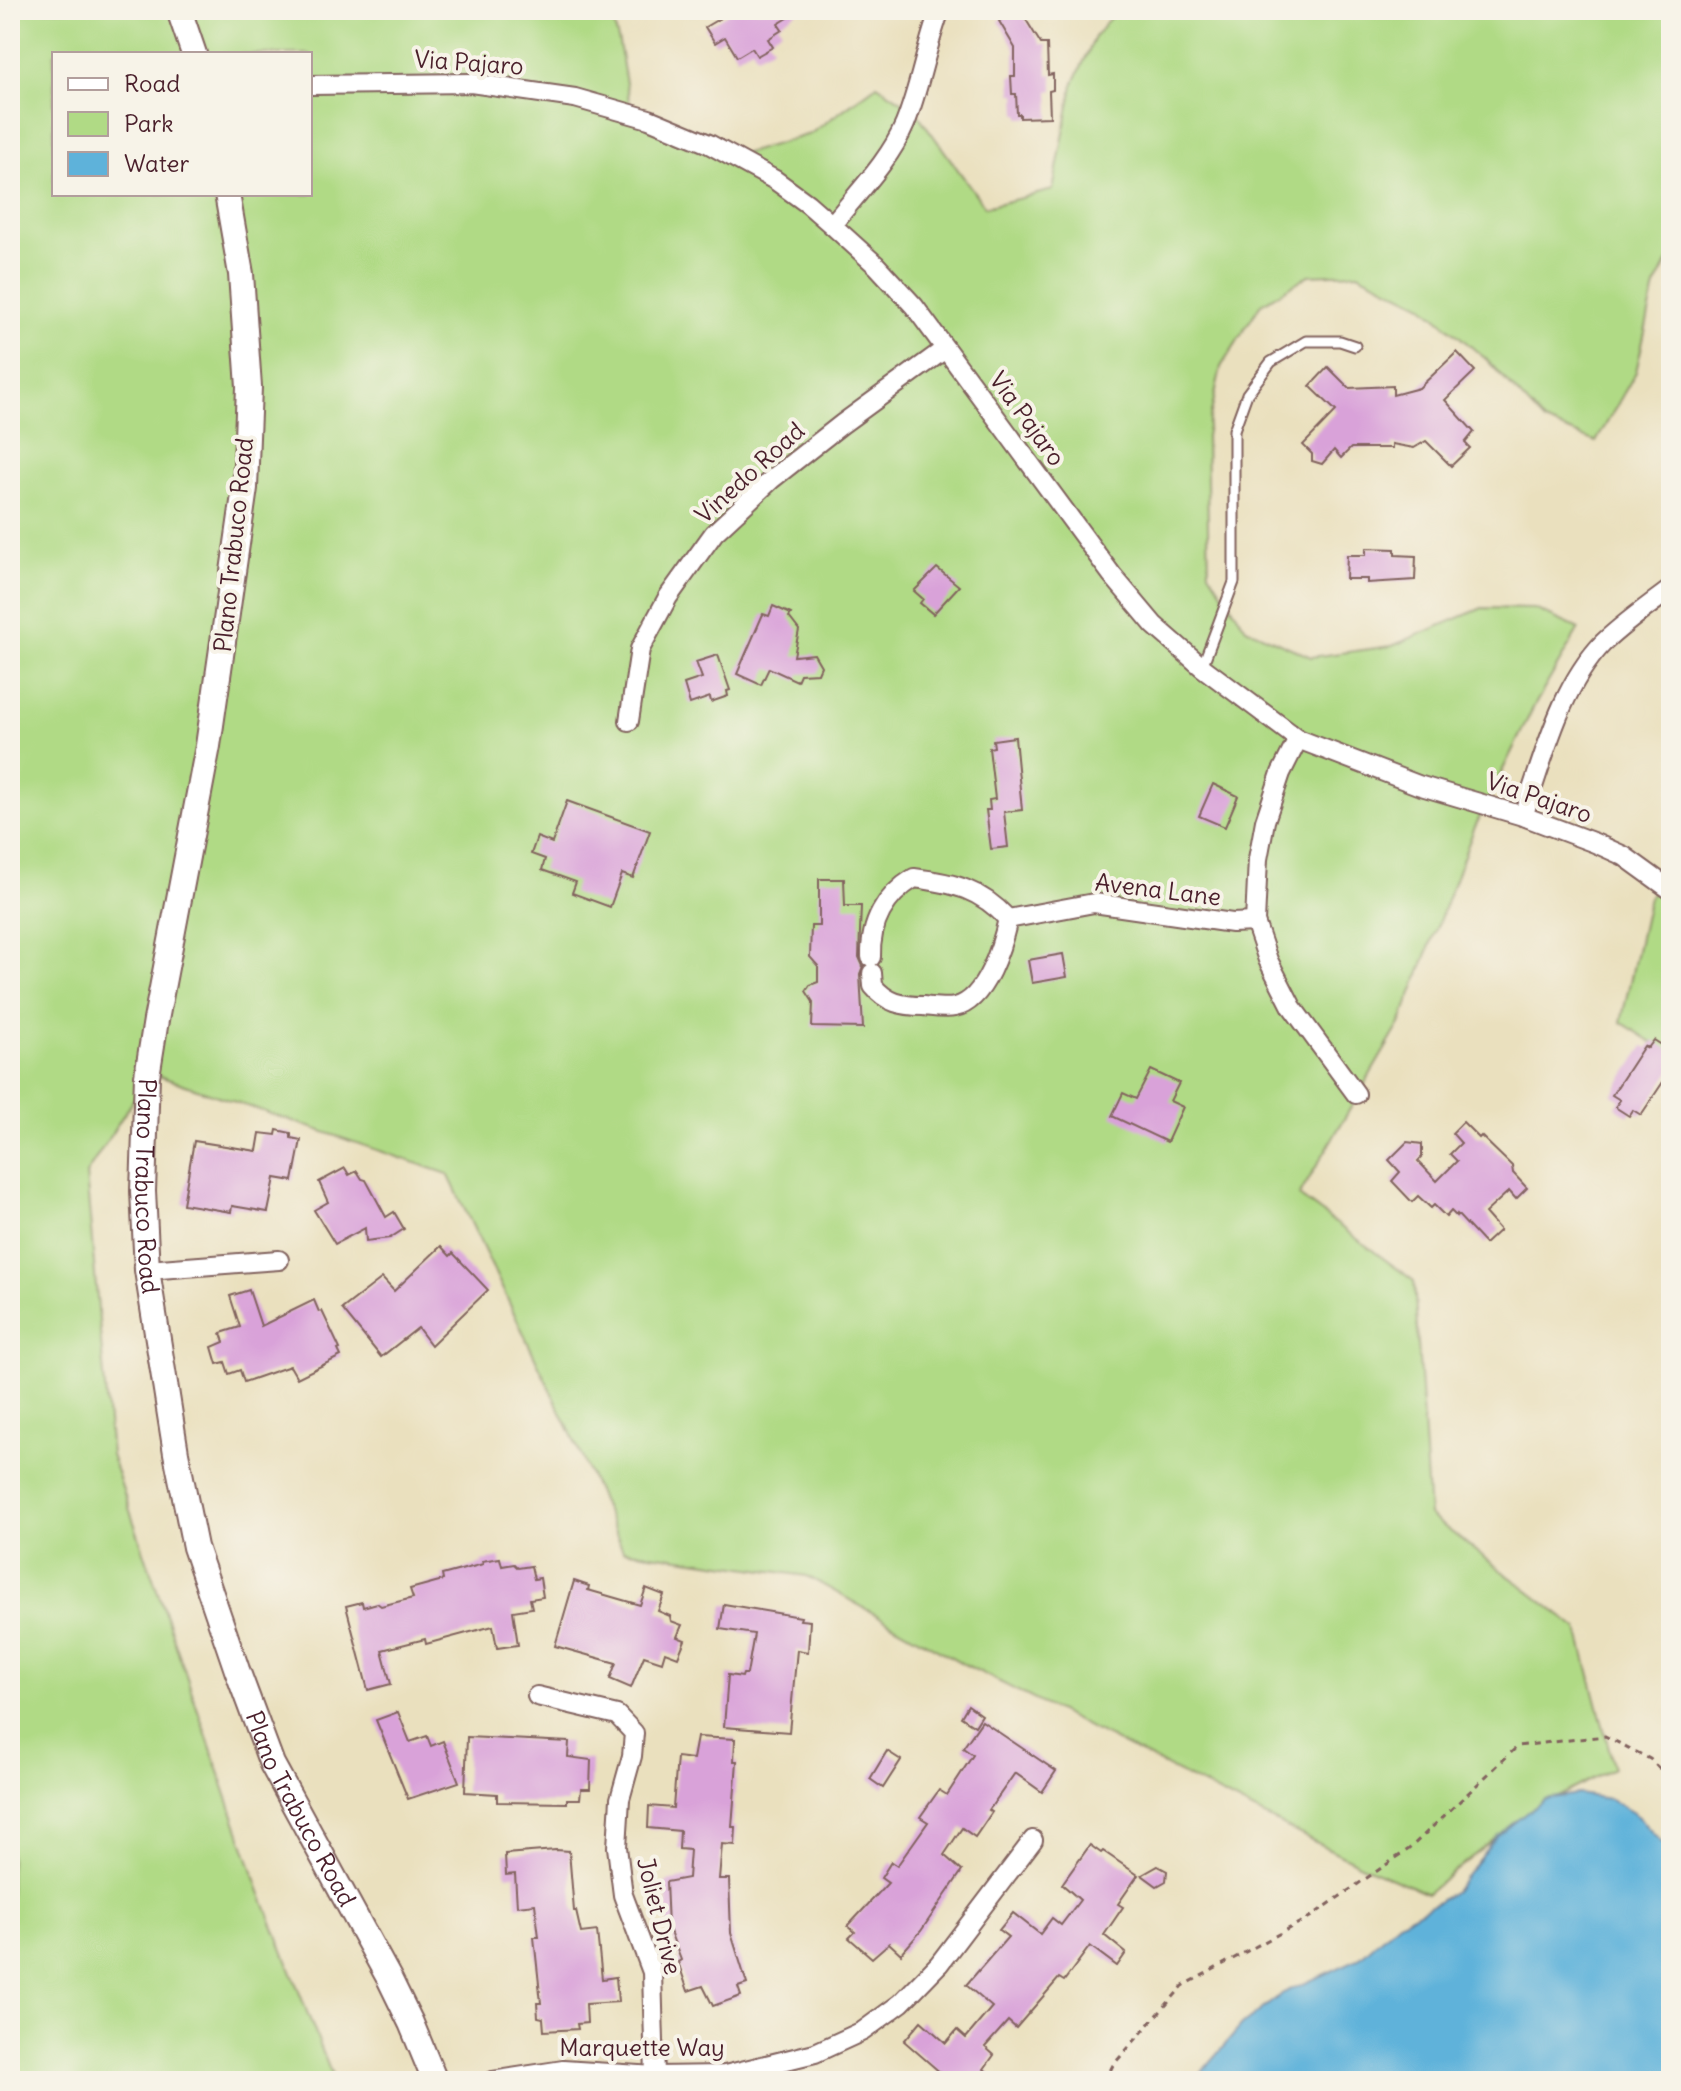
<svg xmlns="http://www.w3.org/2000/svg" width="1681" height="2091" viewBox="0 0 1681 2091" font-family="Delius,sans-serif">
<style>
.green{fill:#b0da85;stroke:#7d7c58;stroke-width:2;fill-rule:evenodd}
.water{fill:#5eb2da;stroke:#546882;stroke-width:2}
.building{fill:#d9a2d9}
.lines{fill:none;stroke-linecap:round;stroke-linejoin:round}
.service-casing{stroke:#82635e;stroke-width:13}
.minor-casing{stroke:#82635e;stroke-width:22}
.tertiary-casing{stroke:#82635e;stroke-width:28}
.path{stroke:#82635e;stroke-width:3;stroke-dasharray:6 6;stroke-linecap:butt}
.service{stroke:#fff;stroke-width:9}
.minor{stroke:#fff;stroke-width:18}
.tertiary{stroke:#fff;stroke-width:24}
.labels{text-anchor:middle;stroke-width:8;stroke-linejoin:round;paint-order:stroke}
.street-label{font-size:24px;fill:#4a1f2b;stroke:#f7f3e8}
</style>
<rect width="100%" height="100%" fill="#f7f3e8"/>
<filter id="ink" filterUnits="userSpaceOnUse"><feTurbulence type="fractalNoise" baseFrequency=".0125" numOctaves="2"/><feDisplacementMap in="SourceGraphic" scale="16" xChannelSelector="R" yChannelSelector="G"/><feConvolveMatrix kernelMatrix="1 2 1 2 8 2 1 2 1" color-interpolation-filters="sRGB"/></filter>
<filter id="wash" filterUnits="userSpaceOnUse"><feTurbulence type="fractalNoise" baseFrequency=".006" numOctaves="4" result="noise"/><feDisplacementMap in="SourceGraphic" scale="32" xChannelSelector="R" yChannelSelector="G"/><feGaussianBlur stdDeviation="1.8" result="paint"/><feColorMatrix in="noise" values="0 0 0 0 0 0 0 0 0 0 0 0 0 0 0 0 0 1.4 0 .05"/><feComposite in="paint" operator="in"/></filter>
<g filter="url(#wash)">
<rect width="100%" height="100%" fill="#eae0be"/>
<!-- green -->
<g class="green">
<path d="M10,10H610L619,43L632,118L739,155L810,134L877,85L914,109L985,207L1053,190L1073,85L1095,37L1116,10H1671V256L1655,287L1636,372L1596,442L1544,422L1487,360L1421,304L1358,273L1309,275L1260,305L1221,367L1206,436L1209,572L1246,628L1311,657L1392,646L1482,608L1535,609L1579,629L1533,708L1474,829L1401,1022L1299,1196L1414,1281L1429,1515L1578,1629L1614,1768L1528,1812L1427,1893L1361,1865L964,1664L807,1576L623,1550L577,1446L448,1174L150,1073L86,1174L111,1455L259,1889L334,2081H10ZM54,54H310V194H54Z"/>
<polygon points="1671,868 1671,1054 1621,1022 1649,897"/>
</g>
<!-- water -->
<polygon class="water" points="1578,1794 1609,1799 1635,1814 1671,1852 1671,2081 1194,2081 1242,2025 1283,1993 1358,1959 1399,1922 1437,1903 1454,1891 1498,1835 1544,1799"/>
<g id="blocks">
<!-- building -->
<g class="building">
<polygon points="734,10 801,10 778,24 782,30 768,39 773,47 757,56 752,48 737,57 725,37 715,43 705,27"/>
<polygon points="1017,10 1020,10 1041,44 1047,44 1048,75 1053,74 1053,90 1049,91 1050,117 1020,118 1020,114 1017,114 1016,94 1012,94 1011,76 1015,76 1015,48 999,21"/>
<polygon points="1457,352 1475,371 1445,400 1474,432 1465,443 1470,448 1451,466 1426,441 1414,448 1392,444 1392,448 1351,448 1341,458 1334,450 1322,464 1312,461 1312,454 1303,445 1336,411 1310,386 1328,367 1349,388 1393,386 1393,395 1419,388"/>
<polygon points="1366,548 1395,549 1395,555 1416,556 1415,580 1367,583 1367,579 1346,579 1347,555 1366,555"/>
<polygon points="937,568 959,586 933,614 920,603 923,599 914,591"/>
<polygon points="773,606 791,614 789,617 799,630 794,656 814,654 821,666 818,673 800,674 797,681 769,668 761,685 737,674 763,614 769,616"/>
<polygon points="718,655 730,690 727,691 728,696 711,702 710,697 690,704 684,684 702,678 696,662"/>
<polygon points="1015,737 1022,810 1004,812 1008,847 991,849 986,810 990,810 989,800 995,799 989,748 994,747 993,740"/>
<polygon points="1213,784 1238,796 1225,827 1199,816"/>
<polygon points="567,801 650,831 633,878 622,874 610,907 572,893 576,882 542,870 545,859 531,854 537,837 552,843"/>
<polygon points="819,879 844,879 845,906 861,906 859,957 863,966 860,974 863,1028 812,1027 813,1002 806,991 810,985 818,982 818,966 810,957 811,926 819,926"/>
<polygon points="1063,954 1067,977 1032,983 1028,960"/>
<polygon points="1654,1040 1671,1051 1671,1070 1641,1115 1633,1110 1629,1116 1615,1107 1620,1100 1612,1095 1644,1046 1648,1048"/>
<polygon points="1151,1070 1179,1083 1170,1101 1183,1107 1167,1142 1112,1116 1123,1093 1136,1099"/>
<polygon points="1463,1122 1479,1138 1481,1136 1512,1166 1513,1173 1527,1188 1516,1199 1509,1191 1485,1213 1500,1230 1485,1244 1457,1214 1456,1216 1451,1211 1446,1217 1434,1205 1431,1208 1418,1196 1412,1202 1392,1181 1400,1172 1389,1160 1407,1142 1422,1144 1422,1157 1418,1161 1437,1181 1457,1161 1450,1154 1461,1143 1452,1133"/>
<polygon points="277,1130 291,1133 291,1138 301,1140 293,1181 275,1178 268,1212 232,1206 231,1212 183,1204 194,1141 257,1151 260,1133 276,1135"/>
<polygon points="345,1168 349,1175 357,1171 362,1179 366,1180 386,1217 394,1212 404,1229 390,1238 366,1241 365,1228 335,1244 314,1210 328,1202 319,1182"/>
<polygon points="441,1246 450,1256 453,1253 488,1290 431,1345 418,1328 381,1357 342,1309 382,1278 394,1291"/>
<polygon points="249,1290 261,1326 314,1300 319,1312 322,1311 340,1349 338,1350 341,1356 297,1378 290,1366 244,1382 240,1370 229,1374 225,1362 217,1364 212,1347 224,1342 221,1333 240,1327 230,1296"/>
<polygon points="500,1558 502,1566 514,1564 518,1568 531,1566 534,1579 540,1578 543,1597 530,1599 532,1608 513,1611 518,1645 497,1648 493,1626 426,1644 425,1639 382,1650 391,1684 368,1690 346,1606 362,1602 363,1607 377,1603 381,1606 413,1598 410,1589 443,1580 442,1575 483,1564 482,1561"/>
<polygon points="574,1581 589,1586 588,1590 640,1605 646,1588 664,1595 658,1611 670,1616 671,1621 682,1625 677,1637 685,1640 678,1657 665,1652 662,1662 644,1656 631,1688 610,1679 616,1663 555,1646"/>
<polygon points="724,1604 801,1617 800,1620 810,1621 808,1652 797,1650 789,1732 724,1727 728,1675 742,1677 743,1674 747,1674 754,1634 720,1629"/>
<polygon points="968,1705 982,1715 975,1726 961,1717"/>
<polygon points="398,1712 410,1742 427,1736 431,1746 443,1741 459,1782 408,1799 376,1720"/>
<polygon points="982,1721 1056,1771 1042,1792 1015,1773 989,1810 992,1812 975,1837 962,1828 944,1855 962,1871 921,1931 901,1954 889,1943 872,1958 849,1938 855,1932 848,1926 888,1883 881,1878 891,1862 897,1866 928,1822 920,1817 939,1790 947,1795 973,1755 963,1748"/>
<polygon points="467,1737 569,1742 568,1757 591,1760 590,1789 581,1789 580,1799 567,1799 567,1803 497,1802 497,1794 465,1792"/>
<polygon points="697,1737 735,1739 734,1761 737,1761 732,1827 736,1827 735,1845 722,1844 719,1879 729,1879 731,1933 747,1984 738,1987 741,1996 713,2006 703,1986 688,1991 678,1962 681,1960 668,1926 666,1882 688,1878 690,1850 679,1849 680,1831 648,1828 649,1806 673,1808 677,1757 693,1759"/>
<polygon points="887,1751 901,1760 883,1788 870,1779"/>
<polygon points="1090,1845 1101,1853 1103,1851 1138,1875 1118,1904 1123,1907 1104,1935 1126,1953 1117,1966 1090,1946 1064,1981 1059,1978 1016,2028 1008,2021 985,2047 994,2055 984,2069 998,2081 950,2081 904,2041 921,2021 946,2043 957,2030 966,2038 992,2007 966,1985 1008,1937 999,1930 1013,1913 1040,1934 1052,1918 1061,1925 1080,1900 1062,1884"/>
<polygon points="556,1850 569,1851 574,1911 576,1911 581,1933 597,1931 602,1979 616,1977 618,2002 586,2004 587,2023 577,2024 578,2029 544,2031 543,2018 538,2017 537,2003 541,2003 534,1937 539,1937 535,1904 517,1906 515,1874 506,1875 505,1854"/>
<polygon points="1158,1866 1167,1871 1166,1881 1157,1886 1142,1875"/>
</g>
</g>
</g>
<g filter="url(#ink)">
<use href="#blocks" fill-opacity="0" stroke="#82635e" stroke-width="2"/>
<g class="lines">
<defs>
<polyline id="service" points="1202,667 1234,582 1234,430 1247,394 1271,362 1306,341 1340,341 1355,346"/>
<g id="minor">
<polyline points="310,85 471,83 575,98 649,119 709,144 775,180 808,204 832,225 876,265 914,306 1112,575 1154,625 1202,667 1298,739 1418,785 1523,816 1595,843 1624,856 1671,890"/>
<path d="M832,225C857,193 889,162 905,124C920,87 926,47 940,10"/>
<polyline points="629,721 640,649 668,597 714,533 772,479 842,424 945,349"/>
<polyline points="1298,739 1281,773 1265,821 1258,859 1255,922 1268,960 1292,1007 1356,1094"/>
<path d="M1523,816C1544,758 1559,689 1603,643C1624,623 1648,606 1671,589"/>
<polyline points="1008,919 1094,903 1232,923 1255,922"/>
<path d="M871,957C870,923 885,896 914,878C954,883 980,889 1008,919C1002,945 986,1001 955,1007C945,1009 933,1007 923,1006C902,1006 887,1003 873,986L872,973"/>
<polyline points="147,1270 279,1260"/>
<polyline points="537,1696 617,1715 634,1733 632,1756 620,1799 617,1847 623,1895 652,1972 655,2076"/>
<polyline points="492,2081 563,2070 655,2076 725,2075 815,2053 863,2031 901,2003 939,1964 1033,1840"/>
</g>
<g id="tertiary">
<polyline points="179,10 194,54"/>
<path id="s1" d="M227,194L241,274L249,387L245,488L208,746L156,1020L147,1076L143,1191L147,1270L176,1453L195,1547L237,1670L272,1764L390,1980L411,2023L435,2081"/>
</g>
</defs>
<!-- service casing -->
<use href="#service" class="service-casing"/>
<!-- minor casing -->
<use href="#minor" class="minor-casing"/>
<!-- tertiary casing -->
<use href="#tertiary" class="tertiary-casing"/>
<!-- path -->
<polyline class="path" points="1105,2081 1113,2065 1183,1986 1310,1917 1409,1849 1518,1746 1605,1736 1650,1759 1671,1781"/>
<!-- service -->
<use href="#service" class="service"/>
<!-- minor -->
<use href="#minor" class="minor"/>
<!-- tertiary -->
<use href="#tertiary" class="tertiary"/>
</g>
</g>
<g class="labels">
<!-- street labels -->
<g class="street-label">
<text transform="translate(469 63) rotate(4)" y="8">Via Pajaro</text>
<text transform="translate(1027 419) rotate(54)" y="8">Via Pajaro</text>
<text transform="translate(750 473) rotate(-42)" y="8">Vinedo Road</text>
<text transform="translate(234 545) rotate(-84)" y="8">Plano Trabuco Road</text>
<text transform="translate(1539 798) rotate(19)" y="8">Via Pajaro</text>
<text transform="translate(1158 890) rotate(7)" y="8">Avena Lane</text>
<text dy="8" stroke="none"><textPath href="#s1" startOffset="1002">Plano Trabuco Road</textPath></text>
<text dy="8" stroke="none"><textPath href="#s1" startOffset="1650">Plano Trabuco Road</textPath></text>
<text transform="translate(659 1916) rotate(76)" y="8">Joliet Drive</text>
<text x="642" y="2056">Marquette Way</text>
</g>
</g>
<!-- margin -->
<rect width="1681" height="2091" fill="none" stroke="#f7f3e8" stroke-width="40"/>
<!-- legend -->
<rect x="52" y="52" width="260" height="144" fill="#f7f3e8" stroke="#b29e9c" stroke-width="2"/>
<rect x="68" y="78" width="40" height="12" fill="#ffffff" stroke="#b29e9c" stroke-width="2"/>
<text x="124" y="92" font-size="24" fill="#4a1f2b">Road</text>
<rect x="68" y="112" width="40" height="24" fill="#b0da85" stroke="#b29e9c" stroke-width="2"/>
<text x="124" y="132" font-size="24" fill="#4a1f2b">Park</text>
<rect x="68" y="152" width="40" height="24" fill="#5eb2da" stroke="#b29e9c" stroke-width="2"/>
<text x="124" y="172" font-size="24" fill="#4a1f2b">Water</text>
</svg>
